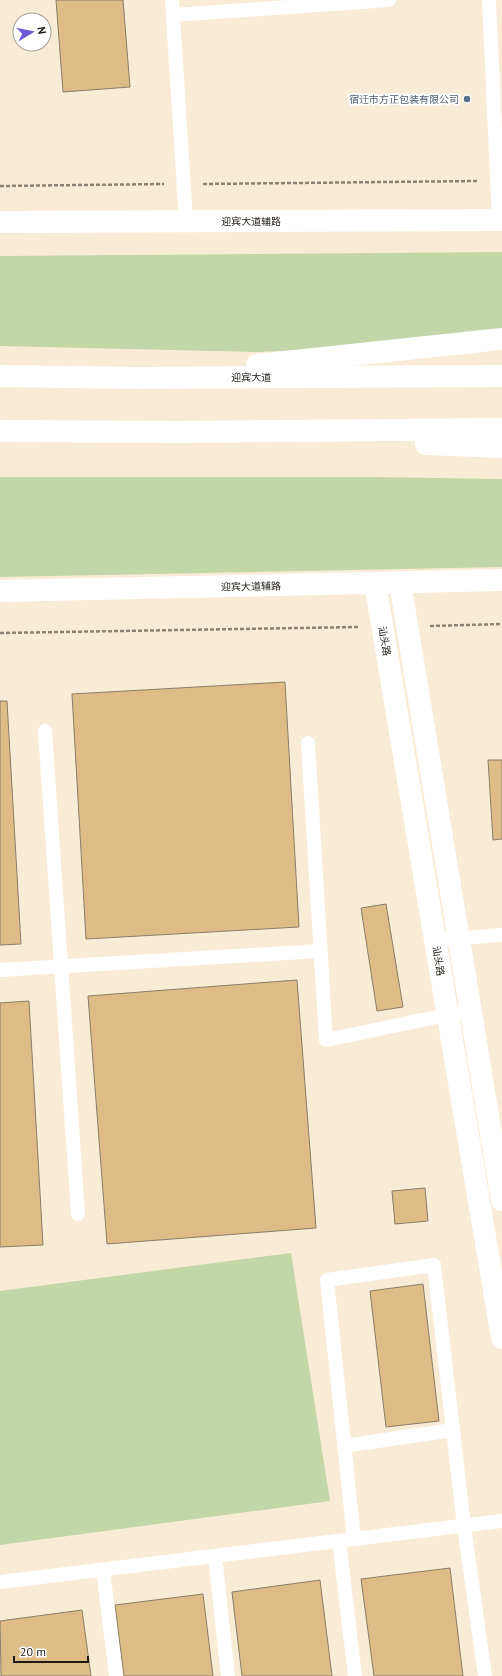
<svg xmlns="http://www.w3.org/2000/svg" width="502" height="1676" viewBox="0 0 502 1676" font-family="'PT Sans','Noto Sans SC',sans-serif">
<style>
.green{fill:#c3d6a8}
.building{fill:#ddbc85;stroke:#8a7e6b}
.lines{fill:none;stroke-linecap:round;stroke-linejoin:round}
.path{stroke:#8b8273;stroke-width:2.5;stroke-dasharray:4 2;stroke-linecap:butt}
.service{stroke:#fff;stroke-width:14}
.tertiary{stroke:#fff;stroke-width:22}
.primary{stroke:#fff;stroke-width:22}
.trunk{stroke:#fff;stroke-width:22}
.service-dot{fill:#5c6f8a;stroke:#fff;stroke-width:1.5}
.labels{text-anchor:middle;stroke-width:3.5;stroke-linejoin:round;paint-order:stroke}
.service-label{font-size:10px;fill:#4e5e75;stroke:#fff;text-anchor:end}
.street-label{font-size:10px;fill:#1d1911;stroke:#fff}
</style>
<rect width="100%" height="100%" fill="#f9ecd6"/>
<!-- green -->
<g class="green">
<polygon points="502,252 502,331 370,347 258,352 0,346 0,256"/>
<polygon points="0,477 373,477 502,479 502,567 0,577"/>
<polygon points="291,1253 330,1501 0,1545 0,1291"/>
</g>
<!-- building -->
<g class="building">
<polygon points="56,0 123,0 130,87 63,92"/>
<polygon points="285,682 299,927 86,939 72,694"/>
<polygon points="0,701 7,701 21,944 0,945"/>
<polygon points="488,760 502,760 502,839 493,840"/>
<polygon points="386,904 403,1007 377,1011 361,908"/>
<polygon points="297,980 316,1228 107,1244 88,996"/>
<polygon points="29,1001 43,1245 0,1247 0,1003"/>
<polygon points="425,1188 428,1221 395,1224 392,1191"/>
<polygon points="423,1284 439,1421 386,1427 370,1291"/>
<polygon points="450,1568 463,1676 374,1676 361,1579"/>
<polygon points="320,1580 332,1676 242,1676 232,1592"/>
<polygon points="203,1594 213,1676 124,1676 115,1605"/>
<polygon points="82,1610 91,1676 1,1676 0,1621"/>
</g>
<g class="lines">
<!-- path -->
<g class="path">
<polyline points="203,184 478,181"/>
<polyline points="0,186 164,184"/>
<polyline points="430,626 502,624"/>
<polyline points="0,633 359,627"/>
</g>
<!-- service -->
<g class="service">
<polyline points="172,0 186,221"/>
<polyline points="489,0 499,220"/>
<polyline points="173,15 389,0"/>
<polyline points="45,731 78,1214"/>
<polyline points="308,743 326,1040 471,1010"/>
<polyline points="435,940 502,935"/>
<polyline points="0,970 320,951"/>
<polyline points="344,1446 453,1430"/>
<polyline points="354,1539 327,1280 434,1265 464,1526 485,1676"/>
<polyline points="339,1541 355,1676"/>
<polyline points="215,1556 228,1676"/>
<polyline points="103,1570 116,1676"/>
<polyline points="0,1582 502,1521"/>
</g>
<!-- tertiary -->
<g class="tertiary">
<polyline points="375,583 502,1338"/>
<polyline points="400,583 502,1200"/>
</g>
<!-- primary -->
<g class="primary">
<polyline points="0,222 502,220"/>
<polyline points="0,591 502,580"/>
</g>
<!-- trunk -->
<g class="trunk">
<polyline points="257,365 502,339"/>
<polyline points="0,376 136,378 502,376"/>
<polyline points="0,431 180,432 502,429"/>
<polyline points="426,444 502,447"/>
</g>
</g>
<!-- markers -->
<circle class="service-dot" cx="467" cy="99" r="4"/>
<g class="labels">
<!-- service labels -->
<g class="service-label">
<text x="459" y="103">宿迁市方正包装有限公司</text>
</g>
<!-- street labels -->
<g class="street-label">
<text x="251" y="225">迎宾大道辅路</text>
<text x="251" y="381">迎宾大道</text>
<text transform="translate(251 586) rotate(-1)" y="4">迎宾大道辅路</text>
<text transform="translate(385 641) rotate(80)" y="4">汕头路</text>
<text transform="translate(439 961) rotate(81)" y="4">汕头路</text>
</g>
</g>
<!-- north arrow -->
<g transform="translate(32 32) rotate(80)"><circle r="19" fill="#ffffff" stroke="#a5a3a0"/>
<path d="M0-3L7 15L0 10L-7 15Z" fill="#6f5bd5"/>
<text y="-6" font-size="11" font-weight="bold" text-anchor="middle" fill="#1d1911">N</text>
</g>
<!-- scale -->
<path d="M14 1656v6h74v-6" fill="none" stroke="#1d1911" stroke-width="2"/>
<text x="20" y="1656" font-size="12" fill="#1d1911" stroke="#ffffff" stroke-width="3" paint-order="stroke">20 m</text>
</svg>
